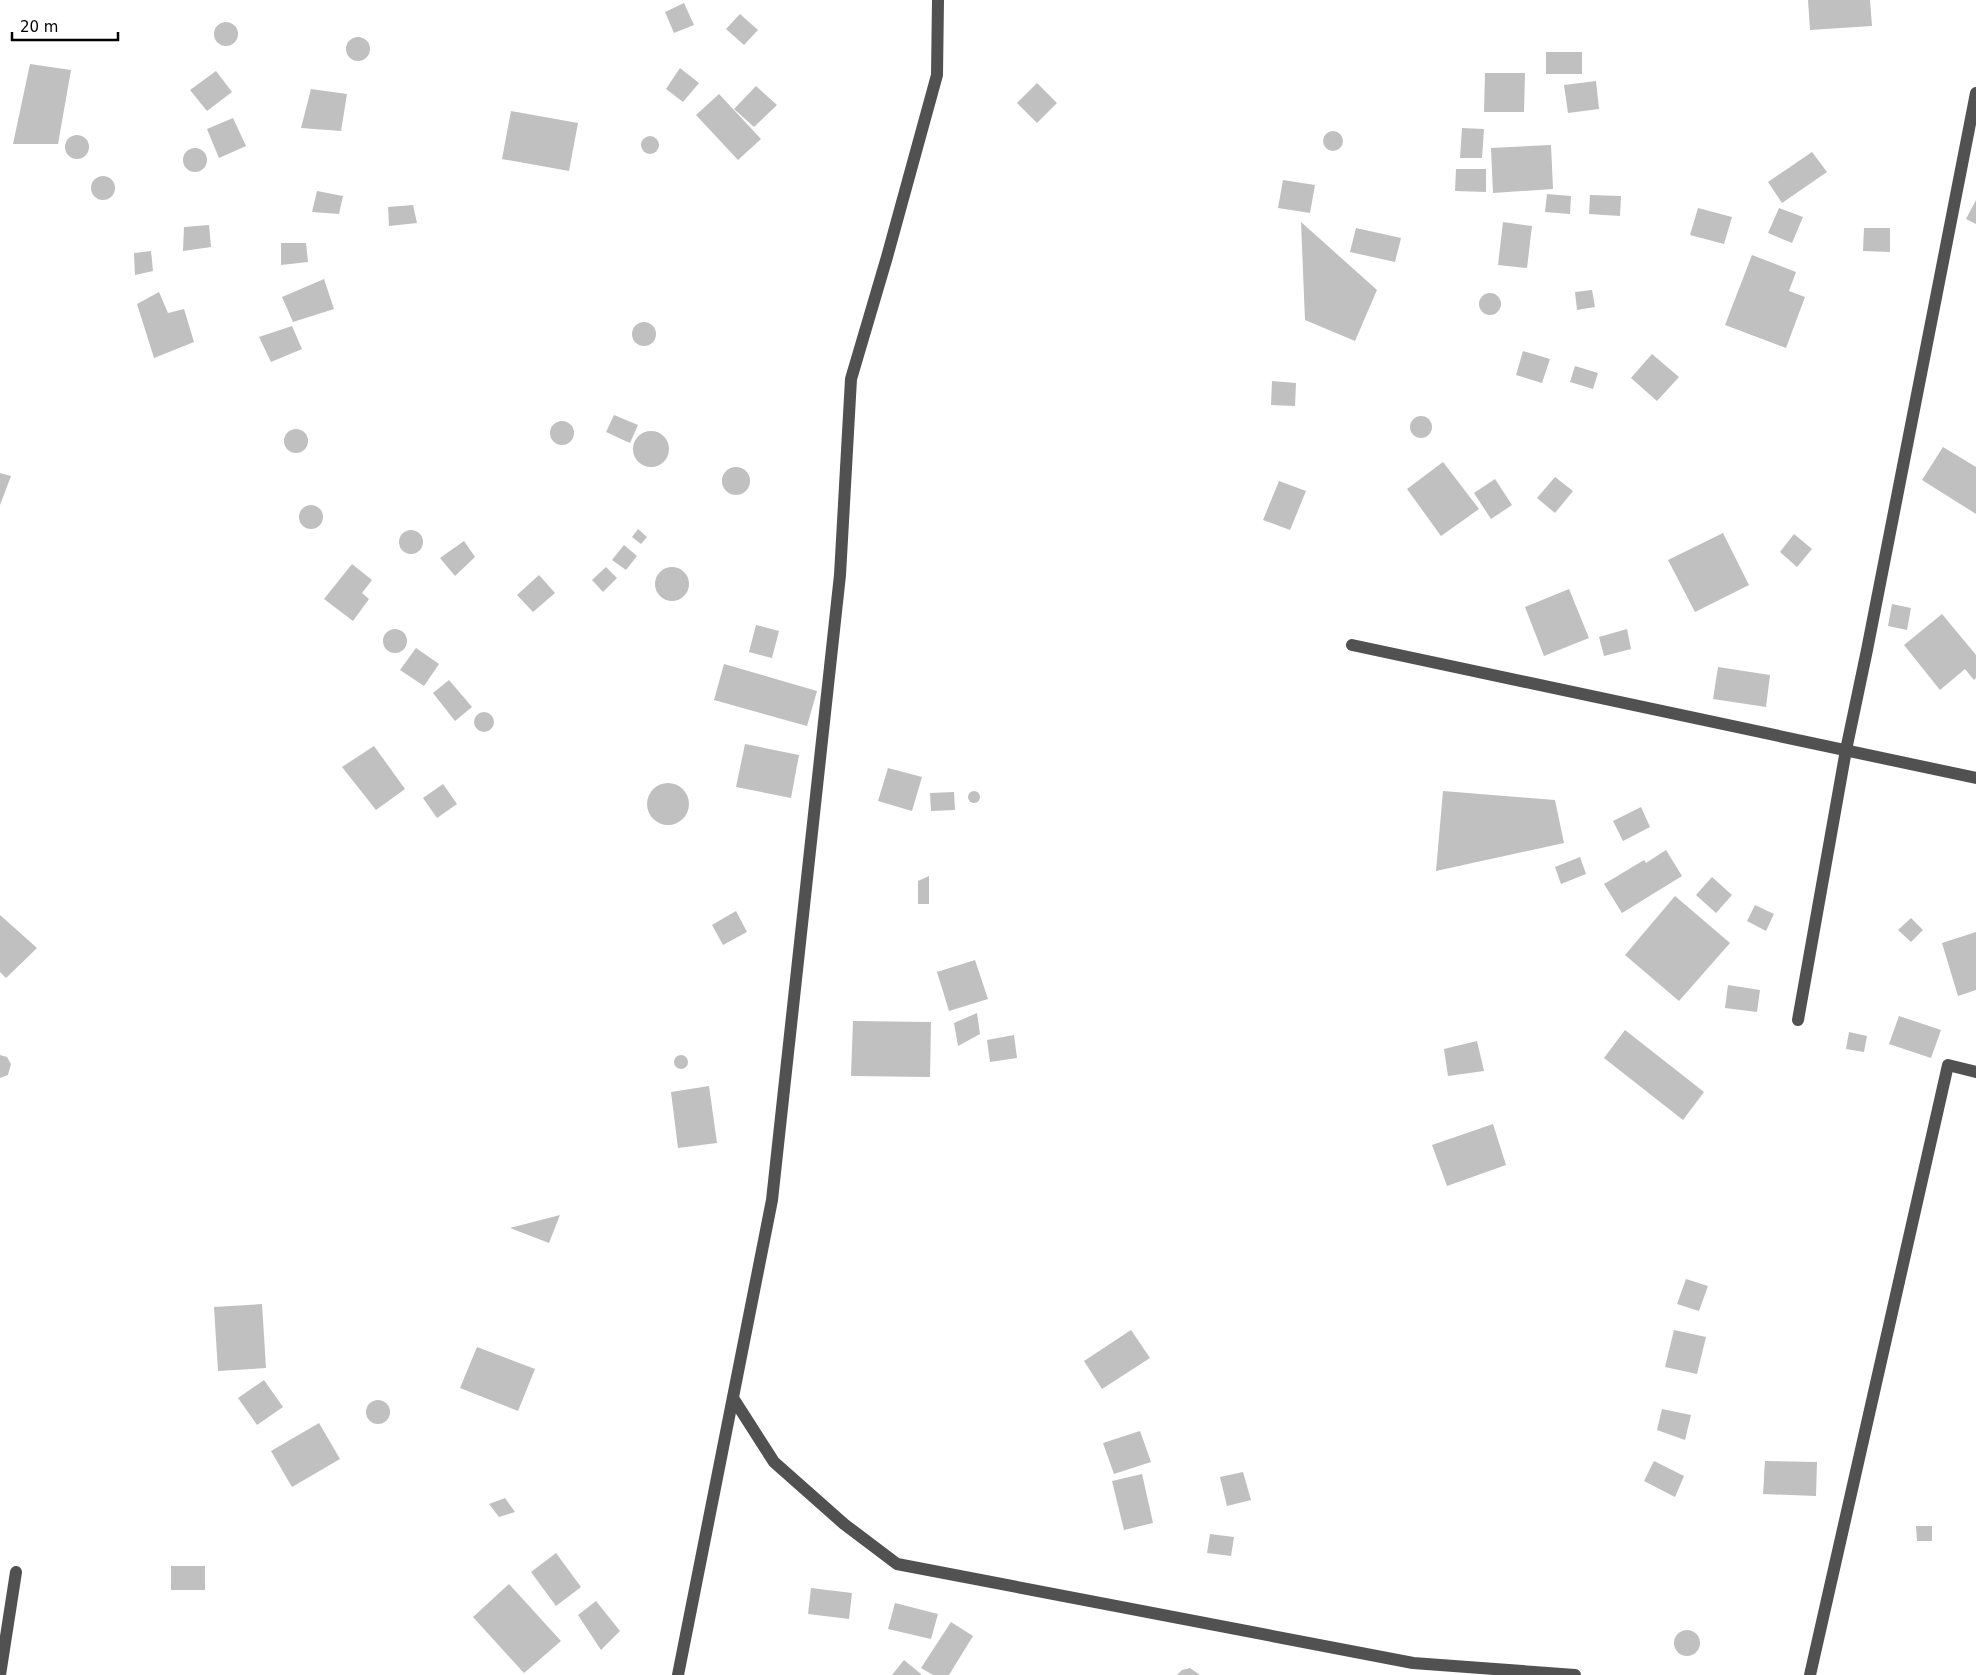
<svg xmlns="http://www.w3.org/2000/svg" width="1976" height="1675" viewBox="0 0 1976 1675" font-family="'DejaVu Sans',sans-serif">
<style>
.building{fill:#c0c0c0}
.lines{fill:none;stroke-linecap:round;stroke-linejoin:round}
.minor{stroke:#515151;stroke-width:12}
</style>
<rect width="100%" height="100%" fill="#fff"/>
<!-- building -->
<g class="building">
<polygon points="1808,0 1870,0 1872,26 1810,30"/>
<polygon points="684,3 694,25 674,33 665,12"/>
<polygon points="740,14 758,30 744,45 726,29"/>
<circle cx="226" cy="34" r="12"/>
<circle cx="358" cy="49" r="12"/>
<rect x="1546" y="52" width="36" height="22"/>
<polygon points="30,64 71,70 58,144 13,144"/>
<polygon points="680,68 699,83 683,102 666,89"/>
<polygon points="216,71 232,92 207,111 190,90"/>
<polygon points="1485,73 1525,73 1524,112 1484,112"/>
<polygon points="1596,81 1599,109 1568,113 1564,85"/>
<polygon points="1037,83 1057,103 1037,123 1017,103"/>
<polygon points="756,86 777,105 754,127 734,109"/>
<polygon points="311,89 347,94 341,131 301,128"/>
<polygon points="719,94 761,139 738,160 696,115"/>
<polygon points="511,111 578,123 569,171 502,159"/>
<polygon points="233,118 246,146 219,158 207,129"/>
<polygon points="1462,128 1484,129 1482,158 1460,158"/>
<circle cx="1333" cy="141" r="10"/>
<circle cx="77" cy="147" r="12"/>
<circle cx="650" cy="145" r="9"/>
<polygon points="1551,145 1553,189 1493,193 1491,148"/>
<circle cx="195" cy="160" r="12"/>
<polygon points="1812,152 1827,172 1782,203 1768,182"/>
<polygon points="1456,169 1486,169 1486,192 1455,191"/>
<circle cx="103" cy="188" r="12"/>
<polygon points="1283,180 1315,185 1310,213 1278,208"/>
<polygon points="317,191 343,196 339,214 312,212"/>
<polygon points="1547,194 1571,196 1570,214 1545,212"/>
<polygon points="1590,195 1621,196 1620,216 1589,214"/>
<polygon points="1976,200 1976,224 1966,219"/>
<polygon points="413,205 417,223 389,226 388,207"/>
<polygon points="1698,208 1732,217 1724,244 1690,235"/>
<polygon points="1779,208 1803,217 1792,243 1768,233"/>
<polygon points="1301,222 1377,290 1355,341 1305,320"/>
<polygon points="1503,222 1532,226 1527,268 1498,265"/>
<polygon points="209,225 211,247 183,251 184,227"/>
<polygon points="1356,228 1401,238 1395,262 1350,252"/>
<polygon points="1864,228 1890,228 1890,252 1863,251"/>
<polygon points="281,243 306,243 308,262 281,265"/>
<polygon points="151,251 153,271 135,275 134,253"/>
<polygon points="1752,255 1796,272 1789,291 1805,297 1786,348 1725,325"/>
<polygon points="324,279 334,309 293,322 282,297"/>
<polygon points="1592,290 1595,307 1577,310 1575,292"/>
<polygon points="159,292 168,313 184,309 194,342 154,358 137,304"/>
<circle cx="1490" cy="304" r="11"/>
<circle cx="644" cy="334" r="12"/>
<polygon points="292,326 302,349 271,362 259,337"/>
<polygon points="1523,351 1550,359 1542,383 1516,375"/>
<polygon points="1652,354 1679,377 1657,401 1631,378"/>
<polygon points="1575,366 1598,373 1593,389 1570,382"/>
<polygon points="1272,381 1296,383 1295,406 1271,405"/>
<polygon points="614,415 638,425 630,443 606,432"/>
<circle cx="1421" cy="427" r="11"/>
<circle cx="562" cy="433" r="12"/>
<circle cx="296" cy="441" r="12"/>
<circle cx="651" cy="449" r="18"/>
<polygon points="1943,447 1976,467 1976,514 1922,480"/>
<polygon points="1443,462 1479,509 1441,536 1407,489"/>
<circle cx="736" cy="481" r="14"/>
<polygon points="0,473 11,476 0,505"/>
<polygon points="1555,477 1573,491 1555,513 1537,498"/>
<polygon points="1495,479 1512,505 1491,519 1474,493"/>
<polygon points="1279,481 1306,491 1290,530 1263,520"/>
<circle cx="311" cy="517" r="12"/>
<polygon points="638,529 647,537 641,544 632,537"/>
<circle cx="411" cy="542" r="12"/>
<polygon points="1723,533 1749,585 1695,612 1668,560"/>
<polygon points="1794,534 1812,549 1797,567 1780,552"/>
<polygon points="464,541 475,557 455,576 440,558"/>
<polygon points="624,545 637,556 626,570 612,560"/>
<polygon points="352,564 372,580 362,593 369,599 353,621 324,599"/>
<polygon points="606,567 617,578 603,592 592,580"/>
<circle cx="672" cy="584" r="17"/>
<polygon points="539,575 555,593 533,612 517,595"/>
<polygon points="1569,589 1589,638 1544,656 1525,607"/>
<polygon points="1892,604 1911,608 1907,630 1888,626"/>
<polygon points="1942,614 1976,655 1976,678 1974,680 1965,669 1940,690 1904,645"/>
<polygon points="756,625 779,631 772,658 749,652"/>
<polygon points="1627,629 1631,649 1604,656 1599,637"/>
<circle cx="395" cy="641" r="12"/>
<polygon points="416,648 439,664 424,686 400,670"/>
<polygon points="724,664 817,691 807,726 714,700"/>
<polygon points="1718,667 1770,675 1766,707 1713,699"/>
<polygon points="449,680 472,707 455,721 433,693"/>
<circle cx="484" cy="722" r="10"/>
<polygon points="745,744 799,755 791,798 736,787"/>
<polygon points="374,746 405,789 376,810 342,767"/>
<polygon points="888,768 922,777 912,811 878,801"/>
<circle cx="668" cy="804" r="21"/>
<polygon points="443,784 457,804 437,818 423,798"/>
<circle cx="974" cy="797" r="6"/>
<polygon points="1443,791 1555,800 1564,843 1436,871"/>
<polygon points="954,792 955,810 931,811 930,793"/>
<polygon points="1641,807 1650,827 1623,841 1613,821"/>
<polygon points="1666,850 1682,876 1622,913 1604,884 1644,860 1646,863"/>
<polygon points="1580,857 1586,874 1561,884 1555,867"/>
<polygon points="929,876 929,904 918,904 918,881"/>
<polygon points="1712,877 1732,895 1716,913 1696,895"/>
<polygon points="1675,896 1730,943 1679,1001 1625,955"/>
<polygon points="1755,905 1774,914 1766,931 1747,921"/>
<polygon points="736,911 747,932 723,945 712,925"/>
<polygon points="0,915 37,948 6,978 0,972"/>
<polygon points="1911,918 1923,930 1911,942 1898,930"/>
<polygon points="1976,932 1976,990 1958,996 1942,943"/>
<polygon points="975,960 988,999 949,1011 937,972"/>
<polygon points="1728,985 1760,990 1757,1012 1725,1008"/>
<polygon points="977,1013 980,1034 958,1046 954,1023"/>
<polygon points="1899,1016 1941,1030 1931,1058 1889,1044"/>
<polygon points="853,1021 931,1022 930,1077 851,1076"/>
<polygon points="1625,1030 1704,1092 1683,1120 1604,1058"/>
<polygon points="1849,1032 1867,1036 1864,1052 1846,1049"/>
<polygon points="1014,1035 1017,1058 990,1062 987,1040"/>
<polygon points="1477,1041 1484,1071 1448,1076 1444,1049"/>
<polygon points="0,1055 7,1057 11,1064 8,1075 0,1078"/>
<circle cx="681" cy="1062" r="7"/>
<polygon points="709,1086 717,1143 678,1148 671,1092"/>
<polygon points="1493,1124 1506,1165 1447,1186 1432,1145"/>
<polygon points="560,1215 549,1243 510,1228"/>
<polygon points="1686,1279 1708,1286 1699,1311 1677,1304"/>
<polygon points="262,1304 266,1368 218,1371 214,1307"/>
<polygon points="1131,1330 1150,1358 1102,1389 1084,1361"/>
<polygon points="1674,1330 1706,1337 1697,1374 1665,1367"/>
<polygon points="477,1347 535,1369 518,1411 460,1388"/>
<polygon points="264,1380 283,1407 257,1425 238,1398"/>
<circle cx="378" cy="1412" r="12"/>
<polygon points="1662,1409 1691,1415 1685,1440 1657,1430"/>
<polygon points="319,1423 340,1459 292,1487 271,1451"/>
<polygon points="1140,1431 1151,1462 1114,1474 1103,1443"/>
<polygon points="1654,1461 1684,1476 1675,1497 1644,1481"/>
<polygon points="1765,1461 1817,1462 1816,1496 1763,1494"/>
<polygon points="1243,1472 1251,1500 1227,1506 1220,1477"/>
<polygon points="1142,1474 1153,1523 1124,1530 1112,1481"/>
<polygon points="505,1498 515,1512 499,1517 489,1504"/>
<polygon points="1916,1526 1932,1526 1932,1541 1917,1541"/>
<polygon points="1210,1534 1234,1537 1231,1556 1207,1553"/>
<polygon points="556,1553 581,1587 556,1606 531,1572"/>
<rect x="171" y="1566" width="34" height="24"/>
<polygon points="509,1584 561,1641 524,1673 473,1617"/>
<polygon points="811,1588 852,1593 849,1619 808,1614"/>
<polygon points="596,1601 620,1631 601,1650 578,1615"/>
<polygon points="895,1603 938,1614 931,1639 888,1629"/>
<polygon points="951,1622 973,1636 949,1675 933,1675 921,1668"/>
<circle cx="1687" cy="1643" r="13"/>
<polygon points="904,1660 921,1674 921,1675 892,1675"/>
<polygon points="1190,1668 1200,1675 1177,1675 1182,1670"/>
</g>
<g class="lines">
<!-- minor -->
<g class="minor">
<polyline points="1352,645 1976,778"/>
<polyline points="1798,1020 1846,750 1867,650 1976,93"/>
<polyline points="733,1398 774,1462 844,1524 897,1564 1413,1663 1575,1675"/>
<polyline points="0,1675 16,1572"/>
<polyline points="678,1675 772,1200 840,575 851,379 887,257 937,75 938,0"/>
<polyline points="1810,1675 1948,1065 1976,1072"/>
</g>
</g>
<!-- scale -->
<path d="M12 32v8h106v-8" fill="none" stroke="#000000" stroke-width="2.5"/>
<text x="20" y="32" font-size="15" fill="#000000" stroke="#ffffff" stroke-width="4" paint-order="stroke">20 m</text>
</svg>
